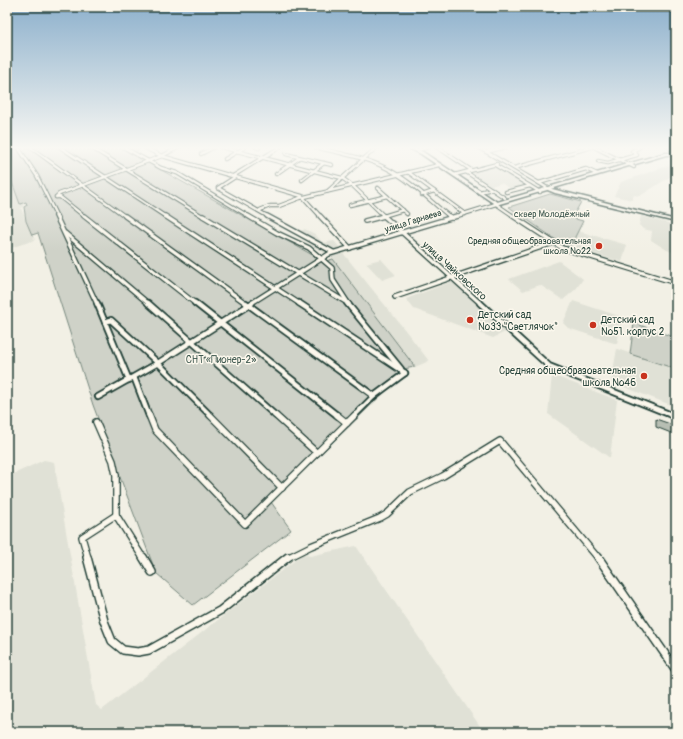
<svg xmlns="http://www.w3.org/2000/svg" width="683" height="739" viewBox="0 0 683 739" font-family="Pangolin,sans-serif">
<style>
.built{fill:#e0e1d6}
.green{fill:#cfd2c8;stroke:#77887e}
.building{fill:#b7beb3;stroke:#1f3d34}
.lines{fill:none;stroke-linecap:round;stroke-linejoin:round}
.street-far4-casing{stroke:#1f3d34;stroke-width:4.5}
.street-far3-casing{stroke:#1f3d34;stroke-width:6}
.street-far2-casing{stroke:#1f3d34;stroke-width:8}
.street-far1-casing{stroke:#1f3d34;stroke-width:8}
.street-casing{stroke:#1f3d34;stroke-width:10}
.secondary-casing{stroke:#1f3d34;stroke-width:3}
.primary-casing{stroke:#1f3d34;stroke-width:3}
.street-far4{stroke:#fbf7ec;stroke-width:2.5}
.street-far3{stroke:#fbf7ec;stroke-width:3.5}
.street-far2{stroke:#fbf7ec;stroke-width:4.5}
.street-far1{stroke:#fbf7ec;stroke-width:5.5}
.street{stroke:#fbf7ec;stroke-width:7}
.secondary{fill:#fbf7ec;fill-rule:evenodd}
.primary{fill:#fbf7ec;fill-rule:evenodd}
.poi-dot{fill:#c8321e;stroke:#fbf7ec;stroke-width:1.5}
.labels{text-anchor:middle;stroke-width:3;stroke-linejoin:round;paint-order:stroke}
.far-park-label{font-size:9px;fill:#425b52;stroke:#fbf7ec}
.far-street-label{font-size:9px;fill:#1f3d34;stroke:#fbf7ec}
.far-poi-label{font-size:9px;fill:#1f3d34;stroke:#fbf7ec;text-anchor:end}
.street-label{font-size:10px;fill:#1f3d34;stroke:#fbf7ec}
.poi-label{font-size:10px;fill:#1f3d34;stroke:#fbf7ec;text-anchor:start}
.park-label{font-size:10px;fill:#425b52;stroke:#fbf7ec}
</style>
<rect width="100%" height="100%" fill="#f2f0e5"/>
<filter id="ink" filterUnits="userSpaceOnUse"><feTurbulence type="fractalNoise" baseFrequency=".025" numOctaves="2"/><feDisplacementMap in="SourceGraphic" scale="8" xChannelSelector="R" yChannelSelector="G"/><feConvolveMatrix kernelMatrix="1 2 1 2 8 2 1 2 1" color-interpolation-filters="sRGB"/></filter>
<g filter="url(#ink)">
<!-- built -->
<g class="built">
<polygon points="676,163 676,173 640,196 634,195 632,200 614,196 621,182"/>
<polygon points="7,165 8,165 8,171 20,203 22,203 24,207 21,208 26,221 35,240 7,249"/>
<polygon points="495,167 526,184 511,189 501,183 491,186 471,172"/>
<polygon points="641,216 676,225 676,253 667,250 651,240 652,231 643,229 639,225"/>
<polygon points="305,229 315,234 323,243 334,241 342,250 327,255 311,245 313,243 294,234"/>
<polygon points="578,231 627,245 622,262 570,247"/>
<polygon points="343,253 405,330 429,361 415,367 331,256"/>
<polygon points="381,259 390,269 396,275 382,280 366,263"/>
<polygon points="559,261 583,279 576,289 563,300 540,285 523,291 509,279"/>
<polygon points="453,281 507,331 493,338 414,309 406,299"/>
<polygon points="573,301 622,317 617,344 568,328 563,323"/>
<polygon points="617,349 676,369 676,407 611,382"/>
<polygon points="552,375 617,400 610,458 548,414"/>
<polygon points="44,460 54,462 96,705 102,710 303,554 310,556 356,546 484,732 7,732 7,477"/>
</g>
<!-- green -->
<g class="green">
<polygon points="7,147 132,147 139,150 131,153 316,257 322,262 333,259 415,367 403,369 401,376 271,502 291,530 193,605 156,573 93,405 38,233 32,235 26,221 24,207 27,205 26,202 20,204 8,171 10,170 7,165"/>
<polygon points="550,194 581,202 572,218 583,221 570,247 562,244 509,207"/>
<polygon points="634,323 676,338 676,369 630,354"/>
</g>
<!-- building -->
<polygon class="building" points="656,419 676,426 676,435 656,427"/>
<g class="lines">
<defs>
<g id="street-far4">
<polyline points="18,147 37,176 57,217"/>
<polyline points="30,147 126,217"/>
<polyline points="60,147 166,217"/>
<polyline points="90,147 204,217"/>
<polyline points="123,147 161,168 177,173 250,217"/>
<polyline points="143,147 162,156 302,196 321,217"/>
<polyline points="221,147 342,178 353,186 385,217"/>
<polyline points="256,147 259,148"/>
<path d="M315,147C339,153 364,157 386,168C410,180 429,200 450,217"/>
<polyline points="437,147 471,170"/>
<polyline points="478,147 549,189"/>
<polyline points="594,147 634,167"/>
<polyline points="669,147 674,154"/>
<polyline points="417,150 429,147"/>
<polyline points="486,152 506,147"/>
<polyline points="201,154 214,147"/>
<polyline points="286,154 332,165"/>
<polyline points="225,159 245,147"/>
<polyline points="598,161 608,163 637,155 632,151 640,147"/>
<polyline points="495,165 540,192"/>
<polyline points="514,168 592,147"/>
<polyline points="408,172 465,214"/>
<polyline points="466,172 505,198"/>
<polyline points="276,174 299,158"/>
<polyline points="454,175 497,164"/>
<polyline points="233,176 280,147"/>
<polyline points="302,180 324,163"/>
<polyline points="539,183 586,169 597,174"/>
<polyline points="218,188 269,217"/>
<polyline points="218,188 235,177"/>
<polyline points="378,188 407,214"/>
<polyline points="328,191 377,147"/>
<polyline points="479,192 492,189"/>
<polyline points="506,192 530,186"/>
<polyline points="422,195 434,191"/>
<polyline points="56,197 60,197 85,217"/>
<polyline points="56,197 59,194 162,156 179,147"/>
<polyline points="350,205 387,196"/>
<polyline points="260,210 270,206 279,206 300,198 439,165"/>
<polyline points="380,217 403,210"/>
<polyline points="454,217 496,204 515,217"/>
</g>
<g id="street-far3">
<polyline points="56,216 97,304"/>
<polyline points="84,216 196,304"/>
<polyline points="125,216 247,304"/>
<polyline points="165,216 300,304"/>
<polyline points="203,216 349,304"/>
<polyline points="248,216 277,233 309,248 332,268 333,280 348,303"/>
<polyline points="267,216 333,252"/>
<polyline points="320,216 350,248"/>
<polyline points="384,216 481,304"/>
<polyline points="449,216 452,218"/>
<polyline points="513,216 562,248 676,283"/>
<polyline points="365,221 384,216"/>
<polyline points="65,233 149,304"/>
<polyline points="676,282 676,294"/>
<polyline points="395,297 553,243"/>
<polyline points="250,304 329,254 457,216"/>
</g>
<g id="street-far2">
<polyline points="97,303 129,380"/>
<polyline points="148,303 276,416"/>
<polyline points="195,303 338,416"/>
<polyline points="246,303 374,396"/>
<polyline points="299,303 405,373"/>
<polyline points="347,303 401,369"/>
<polyline points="480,303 549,366 674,416"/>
<polyline points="105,322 111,320 158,363 211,416"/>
<polyline points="134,377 149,416"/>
<polyline points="98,397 158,363 252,303"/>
<polyline points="354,416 374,396 405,373"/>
</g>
<g id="street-far1">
<polyline points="149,415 155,430 245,524 355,415"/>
<polyline points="210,415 282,488"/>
<polyline points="275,415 317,453"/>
<polyline points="337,415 347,423"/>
<polyline points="671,415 676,417"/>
<polyline points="96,422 113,461 116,475 116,515 143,558"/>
<polyline points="88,558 82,537 116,515"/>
<polyline points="287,558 311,546 380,518 387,514 410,492 443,476 500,441 598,558"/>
</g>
<g id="street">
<polyline points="87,557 104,621 112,641 123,650 138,652 149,650 221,610 288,557"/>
<polyline points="143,557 152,572"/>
<polyline points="598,557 676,670"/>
</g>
<polygon id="secondary" points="548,188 676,220 676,222 555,193 548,190"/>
<polygon id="primary" points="406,147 411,147 423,152 497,202 665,153 676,153 676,155 666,155 496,205 421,154"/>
</defs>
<!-- street-far4 casing -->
<use href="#street-far4" class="street-far4-casing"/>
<!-- street-far3 casing -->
<use href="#street-far3" class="street-far3-casing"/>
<!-- street-far2 casing -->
<use href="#street-far2" class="street-far2-casing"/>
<!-- street-far1 casing -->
<use href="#street-far1" class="street-far1-casing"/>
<!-- street casing -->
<use href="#street" class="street-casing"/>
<!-- secondary casing -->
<use href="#secondary" class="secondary-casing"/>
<!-- primary casing -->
<use href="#primary" class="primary-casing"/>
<!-- street-far4 -->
<use href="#street-far4" class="street-far4"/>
<!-- street-far3 -->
<use href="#street-far3" class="street-far3"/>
<!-- street-far2 -->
<use href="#street-far2" class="street-far2"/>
<!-- street-far1 -->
<use href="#street-far1" class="street-far1"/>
<!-- street -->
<use href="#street" class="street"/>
<!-- secondary -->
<use href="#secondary" class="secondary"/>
<!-- primary -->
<use href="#primary" class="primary"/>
</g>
</g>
<!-- sky -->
<linearGradient id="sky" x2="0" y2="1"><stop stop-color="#8cb0cc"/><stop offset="0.59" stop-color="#f9f8f3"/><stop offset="1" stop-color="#f9f8f3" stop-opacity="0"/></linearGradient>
<rect width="683" height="251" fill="url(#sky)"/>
<!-- markers -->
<g class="poi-dot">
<circle cx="599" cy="246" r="4"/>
<circle cx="470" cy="320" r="4"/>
<circle cx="593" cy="325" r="4"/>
<circle cx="644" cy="376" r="4"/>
</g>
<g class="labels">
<!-- far-park labels -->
<g class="far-park-label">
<text x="552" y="217">сквер Молодёжный</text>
</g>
<!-- far-street labels -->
<g class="far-street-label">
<text transform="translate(413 221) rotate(-17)" y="3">улица Гарнаева</text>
</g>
<!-- far-poi labels -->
<g class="far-poi-label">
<text x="591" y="244">Средняя общеобразовательная<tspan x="591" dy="10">школа №22</tspan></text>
</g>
<!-- street labels -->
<g class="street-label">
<text transform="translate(455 270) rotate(42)" y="4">улица Чайковского</text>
</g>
<!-- poi labels -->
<g class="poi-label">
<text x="478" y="318">Детский сад<tspan x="478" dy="12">№33 "Светлячок"</tspan></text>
<text x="601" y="323">Детский сад<tspan x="601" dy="12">№51. корпус 2</tspan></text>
<text x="636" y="374" text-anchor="end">Средняя общеобразовательная<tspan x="636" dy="12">школа №46</tspan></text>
</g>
<!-- park labels -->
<g class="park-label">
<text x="221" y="363">СНТ «Пионер-2»</text>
</g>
</g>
<!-- margin -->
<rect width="683" height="739" fill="none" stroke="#fbf7ec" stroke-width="24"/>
<rect x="12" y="12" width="659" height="715" fill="none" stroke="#1f3d34" stroke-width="1.5" filter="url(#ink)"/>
</svg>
